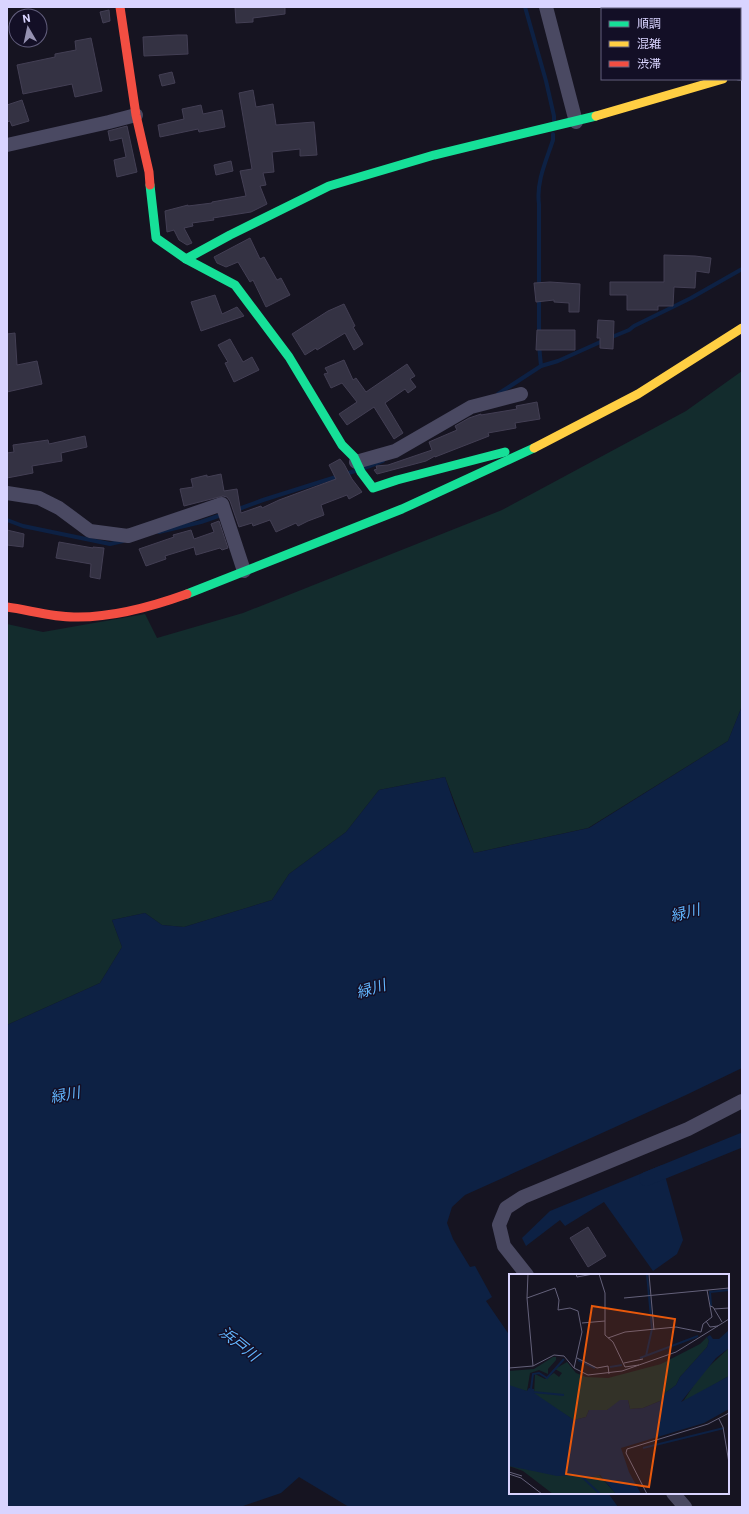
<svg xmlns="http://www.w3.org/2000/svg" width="749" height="1514" viewBox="0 0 749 1514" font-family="Roboto,'Noto Sans JP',sans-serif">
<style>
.green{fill:#132c2d}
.water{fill:#0d2144}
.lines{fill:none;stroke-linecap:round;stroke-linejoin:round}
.stream{stroke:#0d2144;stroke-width:4}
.canal{stroke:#0d2144;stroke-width:14}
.building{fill:#343243;stroke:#433f54}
.street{stroke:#4a4962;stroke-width:14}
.fast{stroke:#16e098;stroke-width:9}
.slow{stroke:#ffcf43;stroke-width:9}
.jam{stroke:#f24e42;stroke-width:9}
.labels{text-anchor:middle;stroke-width:3;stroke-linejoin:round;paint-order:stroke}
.water-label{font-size:15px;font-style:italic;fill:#62b6ff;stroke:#130f26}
.inset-river{fill:none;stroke:#0d2144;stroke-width:2}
.inset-road{fill:none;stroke:#64617a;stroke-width:1}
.view{fill:#e8590c;fill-opacity:0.15;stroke:#e8590c;stroke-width:2}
.inset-edge{fill:none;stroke:#d9d4ff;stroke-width:2}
</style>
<rect width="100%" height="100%" fill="#161421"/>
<!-- green -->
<polygon class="green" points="742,371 742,706 728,741 588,828 474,853 445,777 379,790 346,832 289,874 272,900 184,927 162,925 145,913 112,920 122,947 100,983 7,1025 7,624 43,632 145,614 157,638 243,613 502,510 686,411"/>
<!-- water -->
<g class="water">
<polygon points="742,706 742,1068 686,1095 465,1195 452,1207 447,1223 453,1239 470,1267 475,1266 492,1297 486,1301 510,1336 510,1493 608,1493 618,1507 349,1507 299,1477 281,1493 240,1507 7,1507 7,1025 100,983 122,947 112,920 145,913 162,925 184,927 272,900 289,874 346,832 379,790 445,777 455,806 474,853 589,828 728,741"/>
<polygon points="662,1165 683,1240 677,1254 653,1271 604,1202 565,1226 560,1220 526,1246 522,1238 550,1211"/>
</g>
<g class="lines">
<!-- stream -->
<g class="stream">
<polyline points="525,7 546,81 554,116 554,121"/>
<path d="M539,287V204C536,182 546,161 553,140V134"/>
<polyline points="539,335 539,297"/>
<polyline points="539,345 541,366"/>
<polyline points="498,394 541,366 558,361 607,339 629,330 634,326 691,298 742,269"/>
<polyline points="365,468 383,461"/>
<polyline points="236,510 263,500 355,471"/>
<polyline points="7,520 23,526 110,544 123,541"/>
<polyline points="159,532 201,522 224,514"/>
</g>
<!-- canal -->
<polyline class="canal" points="646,1179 742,1140"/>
</g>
<!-- building -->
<g class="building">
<polygon points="235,7 285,7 285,14 253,18 253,22 236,23"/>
<polygon points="109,10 110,21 103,23 100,12"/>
<polygon points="178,35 187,35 188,54 144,56 143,37"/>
<polygon points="91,38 102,91 75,97 72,84 23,94 17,65 55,57 55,54 76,50 75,41"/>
<polygon points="172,72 175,83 162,86 159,75"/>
<polygon points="253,90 256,107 273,104 276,125 314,122 317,155 300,156 300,149 272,152 274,172 263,173 266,185 260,186 267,204 251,212 213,218 214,220 192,223 193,226 184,228 192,243 187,245 179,240 174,230 167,232 165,211 188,205 188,206 212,203 212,202 246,196 240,171 252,169 239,93"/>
<polygon points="22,100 29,121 12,126 10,121 7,122 7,105"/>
<polygon points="201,105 203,114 222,110 225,127 199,132 198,129 160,137 158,125 184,119 182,109"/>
<polygon points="127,126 137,172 117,177 114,160 126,157 122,138 110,141 108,131"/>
<polygon points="231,161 233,171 216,175 214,165"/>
<polygon points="250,238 260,259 264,257 277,280 281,278 290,295 266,307 253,280 250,282 238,262 226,267 217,263 214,257"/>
<polygon points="664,255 695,256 711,258 709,273 696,271 695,288 674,287 673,306 658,306 658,310 627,310 627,295 610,295 610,282 664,282"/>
<polygon points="550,282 580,284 579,312 569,312 569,303 554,302 554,300 536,302 534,283"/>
<polygon points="215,295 222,314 237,307 244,316 201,331 191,302"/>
<polygon points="344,304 355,326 353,327 363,344 354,350 345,333 317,350 316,348 305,355 292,334 328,311"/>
<polygon points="598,320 614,321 613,349 600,348 600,338 597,338"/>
<polygon points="537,330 575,330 575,350 536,350"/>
<polygon points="15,333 17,365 37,361 42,384 7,392 7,334"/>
<polygon points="230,339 243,362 252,357 259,370 234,382 225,363 228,362 218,345"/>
<polygon points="344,360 353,380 356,378 366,392 407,364 415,376 410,379 416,387 408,393 405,389 385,403 403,433 394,439 374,407 347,425 339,414 357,402 342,383 331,388 324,374 328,373 325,368"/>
<polygon points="537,402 540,419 515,423 516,428 488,433 489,436 435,457 435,456 426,461 377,474 374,470 377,469 376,466 388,465 432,450 429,442 457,430 455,426 469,418 481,414 481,415 517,409 516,406"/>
<polygon points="85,436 87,447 61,453 62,461 32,466 33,473 7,478 7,453 14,452 13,445 48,440 49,444"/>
<polygon points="340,459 344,464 352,479 362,492 349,499 347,495 321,505 324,515 308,521 298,526 296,523 276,532 270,520 253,526 252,523 239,527 230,501 227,497 223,496 184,506 180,489 193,487 191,479 207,475 207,477 221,474 224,491 237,489 241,513 261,506 262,508 279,500 336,479 329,465"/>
<polygon points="219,521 228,548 222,550 220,548 196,555 194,547 165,556 166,559 146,566 139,549 174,537 173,535 191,530 194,539 214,532 211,524"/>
<polygon points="7,530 24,534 23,547 7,545"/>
<polygon points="59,542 93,548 93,547 104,548 100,579 90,577 91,564 56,558"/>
<polygon points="588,1227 606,1256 588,1267 570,1238"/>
</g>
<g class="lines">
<!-- street -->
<g class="street">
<polyline points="546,7 576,122"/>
<polyline points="740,74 742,74"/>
<polyline points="7,145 109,122 136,115"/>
<polyline points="356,462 395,451 471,407 521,394"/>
<polyline points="7,493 39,498 59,508 90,531 128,536 222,504 244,571"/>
<polyline points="527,1275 504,1246 499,1225 506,1208 523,1197 688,1129 742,1101"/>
<polyline points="673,1493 685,1507"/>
</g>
<!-- fast -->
<g class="fast">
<polyline points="150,185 156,238 186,259 235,285 289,357 342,445 354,457 361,472 373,488 397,480 505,452"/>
<polyline points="186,259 230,235 329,186 434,155 596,116"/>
<polyline points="187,594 402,509 534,448"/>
</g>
<!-- slow -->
<g class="slow">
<polyline points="596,116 723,79"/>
<polyline points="534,448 638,394 742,328"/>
</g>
<!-- jam -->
<g class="jam">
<polyline points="120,7 136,115 149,172 150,185"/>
<path d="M7,607C29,610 51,617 74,617C112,618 151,607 187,594"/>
</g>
</g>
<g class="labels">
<!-- water labels -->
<g class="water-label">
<text transform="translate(685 913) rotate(-14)" y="5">緑川</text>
<text transform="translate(371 989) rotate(-17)" y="5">緑川</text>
<text transform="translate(65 1095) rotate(-11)" y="5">緑川</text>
<text transform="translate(239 1344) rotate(39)" y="5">浜戸川</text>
</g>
</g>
<!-- overview -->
<g transform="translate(509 1274)">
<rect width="220" height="220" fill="#161421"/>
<path d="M198,63L200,67L198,73L171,103L167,111L155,120L151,127L134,134L121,135L119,126L98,136H80L77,143L65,146L25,121L26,100L36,105L45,99L50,103L53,99L46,95L58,88L67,99L77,103L99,104L152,90L191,70ZM220,74V102L173,129L193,99ZM44,83H47V86L39,95V100L30,96L21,99L18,117L0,114V97L25,95ZM0,187L78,204L90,201L107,220H44L14,197L0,192Z" fill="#132c2d"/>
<path d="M220,56V74L207,84L172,128L220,102V135L195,149L112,174L120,198L132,220H107L91,201L79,204L67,201L48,202L0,192V111L18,117L20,114L25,115V119L65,146L77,143L80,136H98L111,126H119L121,135L134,134L151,127L155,120L167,111L171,103L198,73L200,67L198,63L201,61L204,65H210Z" fill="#0d2144"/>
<path class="inset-river" d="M202,32L201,18L220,16M137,82L143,55L138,0M131,84L189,62M69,86L86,94M101,93L113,91M22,115L24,100L30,99L38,104L55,85M24,118L55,121M134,174L215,154M71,201L91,220"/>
<path class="inset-road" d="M19,0L18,24L24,92M67,0L68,3L84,0M90,0L96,19V61L104,68L116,93L130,91M140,0L145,56M18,24L46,14L50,26L49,36L61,34L69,37L73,58L65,94M115,24L220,14M201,32L204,33L213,48M0,33V48M205,35L220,34M197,47L201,53L209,52M73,49L96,47M99,64L116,58L167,53L192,58L194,50L203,43L198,16M68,84L88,94L99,92L100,100M115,89L134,85M0,94L24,92L45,81L55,82L65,94L79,101L113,97L167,78L220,45M210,145L214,153L220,189M0,198L13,202M0,200L12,204L33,220M138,220L117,179L118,175L199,150L220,139"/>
<path class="view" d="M83,32L166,45L140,213L57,200Z"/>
<rect width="220" height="220" class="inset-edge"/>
</g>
<!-- border -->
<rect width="749" height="1514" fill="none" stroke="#d9d4ff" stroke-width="16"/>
<!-- legend -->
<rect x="601" y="8" width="140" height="72" fill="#130f26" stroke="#625e7d"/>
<rect x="609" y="21" width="20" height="6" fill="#16e098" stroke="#625e7d"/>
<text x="637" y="28" font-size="12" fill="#d9d4ff">順調</text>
<rect x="609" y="41" width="20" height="6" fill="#ffcf43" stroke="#625e7d"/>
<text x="637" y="48" font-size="12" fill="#d9d4ff">混雑</text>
<rect x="609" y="61" width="20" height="6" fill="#f24e42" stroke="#625e7d"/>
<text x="637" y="68" font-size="12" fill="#d9d4ff">渋滞</text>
<!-- north arrow -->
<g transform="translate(28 28) rotate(351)"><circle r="19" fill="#130f26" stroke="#625e7d"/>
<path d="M0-3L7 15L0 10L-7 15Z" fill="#9591b1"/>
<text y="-6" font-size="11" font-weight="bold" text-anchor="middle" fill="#d9d4ff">N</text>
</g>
</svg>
